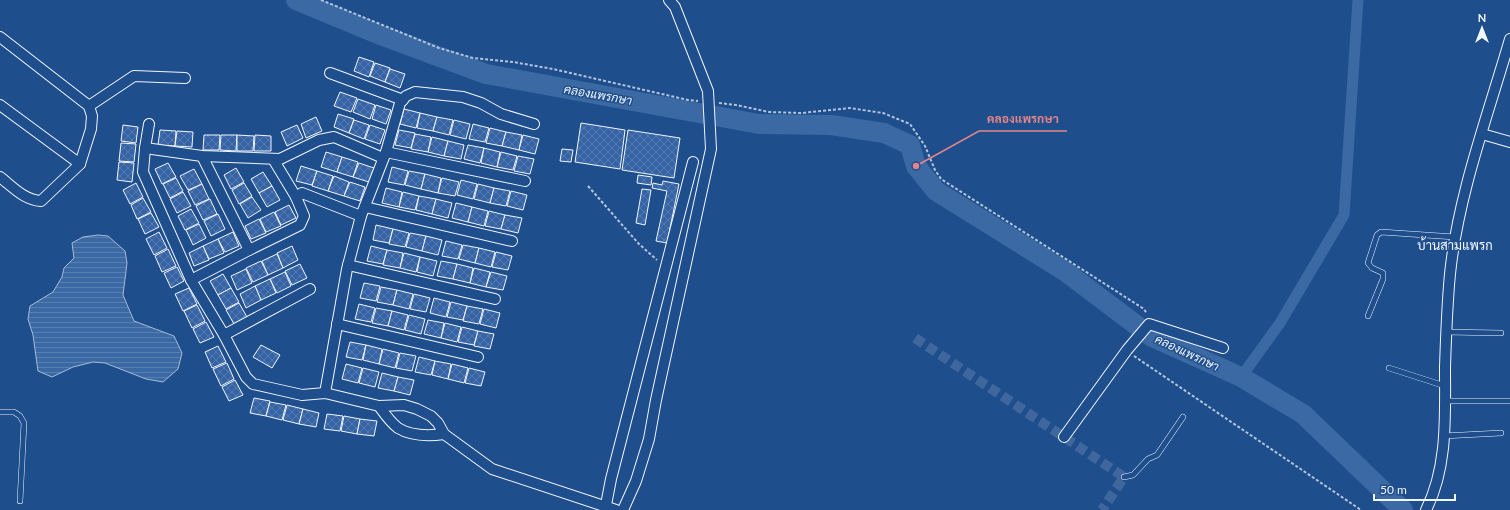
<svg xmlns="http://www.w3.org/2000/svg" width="1510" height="510" viewBox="0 0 1510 510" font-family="Lato,Sarabun,sans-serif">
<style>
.water{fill:url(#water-rules);stroke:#a8bbd7}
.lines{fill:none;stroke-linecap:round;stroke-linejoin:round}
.canal{stroke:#3b69a3;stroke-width:11}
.river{stroke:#3b69a3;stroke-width:20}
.building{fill:url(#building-cross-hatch);stroke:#f2f6ff}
.street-tunnel{stroke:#3f679d;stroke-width:10;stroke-dasharray:10 5;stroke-linecap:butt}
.lane-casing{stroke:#f2f6ff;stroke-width:6}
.street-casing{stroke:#f2f6ff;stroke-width:12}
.path{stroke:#b3c4dc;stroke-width:2;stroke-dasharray:3 2;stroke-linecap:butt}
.lane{stroke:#1f4e8c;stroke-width:5}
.street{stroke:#1f4e8c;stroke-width:10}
.labels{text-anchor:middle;stroke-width:3;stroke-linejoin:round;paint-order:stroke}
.water-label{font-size:12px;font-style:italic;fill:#f2f6ff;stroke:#1f4e8c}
.quarter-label{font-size:13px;fill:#f2f6ff;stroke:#1f4e8c}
.leader{fill:none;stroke:#e38589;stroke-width:1.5}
.callout-dot{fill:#e38589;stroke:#1f4e8c;stroke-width:1.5}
.callout-label{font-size:12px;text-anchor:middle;font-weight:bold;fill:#e38589;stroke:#1f4e8c;stroke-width:3;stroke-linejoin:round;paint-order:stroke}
</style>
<defs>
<pattern id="water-rules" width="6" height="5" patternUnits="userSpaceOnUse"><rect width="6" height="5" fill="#3b69a3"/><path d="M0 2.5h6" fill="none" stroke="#587fb1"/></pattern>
<pattern id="building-cross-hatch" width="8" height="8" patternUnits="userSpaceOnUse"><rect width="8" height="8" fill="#3563a3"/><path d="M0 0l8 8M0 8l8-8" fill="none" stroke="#537ab1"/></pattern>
</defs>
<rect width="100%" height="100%" fill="#1f4e8c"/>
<!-- water -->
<polygon class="water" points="98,235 108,236 125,251 127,263 123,295 134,321 174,336 182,353 178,369 163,382 146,379 105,363 93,362 73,367 52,377 38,371 33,335 28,319 30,306 53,292 62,277 64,268 74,258 72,243 83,237"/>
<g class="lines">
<!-- canal -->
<polyline class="canal" points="1241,377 1280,323 1344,215 1358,0"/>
<!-- river -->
<polyline class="river" points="296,0 378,34 486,74 759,124 831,125 884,133 910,145 916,166 936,191 1066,272 1152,337 1241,377 1303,414 1403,510"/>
</g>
<!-- building -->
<g class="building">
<polygon points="359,57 374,62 369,77 354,71"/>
<polygon points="375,63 390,68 385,82 370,76"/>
<polygon points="390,69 405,74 400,88 385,82"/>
<polygon points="340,92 357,98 351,112 334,106"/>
<polygon points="358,99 375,105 370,119 353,112"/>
<polygon points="376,105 391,110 386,124 372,119"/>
<polygon points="404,109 420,113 416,128 400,124"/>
<polygon points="420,113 437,117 433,131 417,128"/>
<polygon points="338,114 354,119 349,133 334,127"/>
<polygon points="316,117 322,131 306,138 301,124"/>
<polygon points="437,117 453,120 449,135 433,131"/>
<polygon points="354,120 369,125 364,139 349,133"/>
<polygon points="454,120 470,124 466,139 450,135"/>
<polygon points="581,123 625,130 620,169 575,162"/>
<polygon points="473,124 489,128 485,142 469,139"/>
<polygon points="123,125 138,127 136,143 121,141"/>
<polygon points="297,125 303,138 287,146 281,132"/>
<polygon points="370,125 385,130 380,144 365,139"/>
<polygon points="490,128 506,132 502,146 486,143"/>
<polygon points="160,130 176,131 175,146 158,145"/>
<polygon points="399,130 415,133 411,148 395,145"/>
<polygon points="628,130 680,138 674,178 622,170"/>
<polygon points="177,131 193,132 192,147 175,146"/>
<polygon points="506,132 522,135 519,150 502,146"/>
<polygon points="415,134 431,137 428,152 411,149"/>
<polygon points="204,135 220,135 219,150 203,150"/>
<polygon points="221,135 237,135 236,151 220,150"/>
<polygon points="237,135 254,136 253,151 237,151"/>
<polygon points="255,135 271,136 271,151 254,151"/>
<polygon points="523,135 539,139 535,154 519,150"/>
<polygon points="432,137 448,141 444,156 428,152"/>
<polygon points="448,141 464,145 461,159 444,156"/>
<polygon points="121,143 136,144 134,162 119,161"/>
<polygon points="468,145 484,148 480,163 464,159"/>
<polygon points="484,148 500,152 497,167 481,163"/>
<polygon points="562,149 573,150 571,162 560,161"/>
<polygon points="326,152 342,157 337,172 321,167"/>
<polygon points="501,152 517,156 513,170 497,167"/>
<polygon points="518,156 534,159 530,174 514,171"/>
<polygon points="342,157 358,162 353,177 337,172"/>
<polygon points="119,162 134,163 132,182 117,180"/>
<polygon points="168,163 176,177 162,184 155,169"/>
<polygon points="359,163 374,168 369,182 353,177"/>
<polygon points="301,166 317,171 312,185 296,181"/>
<polygon points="392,167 408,171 404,185 388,182"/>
<polygon points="236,168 244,182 231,189 224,175"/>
<polygon points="194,169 202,184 188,190 180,176"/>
<polygon points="317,171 333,176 328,191 312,186"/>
<polygon points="409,171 425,174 421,189 405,185"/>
<polygon points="263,172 272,186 259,193 251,179"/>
<polygon points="425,174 441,178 438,193 421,189"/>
<polygon points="638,175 652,177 651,185 637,183"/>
<polygon points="334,176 349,182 344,196 328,191"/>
<polygon points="176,178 183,191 170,198 163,184"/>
<polygon points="442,178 459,182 455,196 438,193"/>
<polygon points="461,180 477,184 473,199 457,195"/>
<polygon points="663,181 679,184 667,243 656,241 667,191 652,188 653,183 662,185"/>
<polygon points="350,182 365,187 360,201 344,196"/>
<polygon points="136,183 143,197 130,204 123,190"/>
<polygon points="244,183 252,196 239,204 232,190"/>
<polygon points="202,184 209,199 195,205 188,191"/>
<polygon points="478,184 494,188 490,203 474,199"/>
<polygon points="272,186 280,200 267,207 259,193"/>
<polygon points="386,188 402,192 399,207 382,203"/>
<polygon points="494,188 510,191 506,206 490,203"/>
<polygon points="642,189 651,190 645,225 636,223"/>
<polygon points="511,191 527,195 523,210 507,206"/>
<polygon points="183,192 191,206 177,213 170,199"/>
<polygon points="403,192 419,196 415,210 399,207"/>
<polygon points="419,196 436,199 432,214 416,210"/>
<polygon points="252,197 261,210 248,218 240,204"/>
<polygon points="143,198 151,212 137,219 131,205"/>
<polygon points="210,199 217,214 203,220 196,206"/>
<polygon points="436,199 452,203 448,218 432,214"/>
<polygon points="456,203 472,207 468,222 452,218"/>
<polygon points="289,205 296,218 281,225 275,212"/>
<polygon points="472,207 488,211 484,226 468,222"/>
<polygon points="191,209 199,223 185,230 178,216"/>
<polygon points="489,211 505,215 501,229 485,226"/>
<polygon points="274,212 281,226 266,232 260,219"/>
<polygon points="151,213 159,227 145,234 138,219"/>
<polygon points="218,214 225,229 211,236 204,221"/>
<polygon points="505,215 522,218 518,233 501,229"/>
<polygon points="259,219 266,233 251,239 245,226"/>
<polygon points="199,224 206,238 193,245 186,230"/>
<polygon points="376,225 393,229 389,243 373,240"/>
<polygon points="393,229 409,233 405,247 389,244"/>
<polygon points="159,232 167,248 154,255 146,239"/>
<polygon points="233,232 239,246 225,252 218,239"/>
<polygon points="410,233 426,236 422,251 406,247"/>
<polygon points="426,236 442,240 438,255 422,251"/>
<polygon points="218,239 224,253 209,259 203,246"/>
<polygon points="446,241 462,245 458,259 442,256"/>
<polygon points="463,245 479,248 475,263 459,259"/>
<polygon points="203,246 209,260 194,266 189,253"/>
<polygon points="292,246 298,260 283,268 277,253"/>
<polygon points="371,246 387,250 383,264 367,261"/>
<polygon points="479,248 495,252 491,267 475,263"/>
<polygon points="168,249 176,266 162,272 155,256"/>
<polygon points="387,250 403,253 400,268 383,265"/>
<polygon points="496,252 512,256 508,270 492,267"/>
<polygon points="404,253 420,257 416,272 400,268"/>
<polygon points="277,254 283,268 268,275 262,261"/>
<polygon points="420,257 437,261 433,276 417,272"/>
<polygon points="261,261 268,275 253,282 246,268"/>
<polygon points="441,261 457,264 453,279 437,276"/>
<polygon points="300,264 307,278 292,285 285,271"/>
<polygon points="457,264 473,268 470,283 453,279"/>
<polygon points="177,267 184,281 171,288 164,273"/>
<polygon points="474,268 490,272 486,287 470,283"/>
<polygon points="246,269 252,283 237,290 231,276"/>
<polygon points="285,272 291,286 277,293 270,279"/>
<polygon points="491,272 507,276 503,290 486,287"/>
<polygon points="223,274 231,288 218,295 210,281"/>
<polygon points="270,279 276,293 261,300 255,286"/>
<polygon points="364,283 380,286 376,301 360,298"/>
<polygon points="255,286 261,300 246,308 240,294"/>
<polygon points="381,287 397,290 393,305 377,302"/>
<polygon points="189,288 197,304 183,311 175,294"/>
<polygon points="231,288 239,302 226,309 218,295"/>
<polygon points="397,290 413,294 409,309 393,305"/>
<polygon points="414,294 430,298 426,312 410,309"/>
<polygon points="434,298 450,302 446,317 430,313"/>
<polygon points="451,302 467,306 463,320 447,317"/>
<polygon points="239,303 247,317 234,324 226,310"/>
<polygon points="359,304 375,308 371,322 355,319"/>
<polygon points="197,305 205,321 192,328 184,311"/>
<polygon points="467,306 483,309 479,324 463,321"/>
<polygon points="376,308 392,311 388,326 372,323"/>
<polygon points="484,309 500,313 496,328 480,324"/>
<polygon points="392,311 408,315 404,330 388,326"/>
<polygon points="409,315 425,319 421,334 405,330"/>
<polygon points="428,320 444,323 441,338 424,334"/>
<polygon points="206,322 214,337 200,343 193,329"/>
<polygon points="445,323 461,327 457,342 441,338"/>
<polygon points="462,327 478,331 474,345 458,342"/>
<polygon points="478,331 494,334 490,349 474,346"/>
<polygon points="350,342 366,345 362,360 346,357"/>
<polygon points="261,345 280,355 272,368 253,357"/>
<polygon points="366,345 382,349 379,364 363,360"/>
<polygon points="218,346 226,362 212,368 205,352"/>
<polygon points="383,349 399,353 395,368 379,364"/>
<polygon points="400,353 416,356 412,371 396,368"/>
<polygon points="419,357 435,361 431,375 415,372"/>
<polygon points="435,361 451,364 448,379 432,375"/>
<polygon points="227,363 234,379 221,386 213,369"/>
<polygon points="346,364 362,368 358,383 342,379"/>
<polygon points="452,364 468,368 464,383 448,379"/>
<polygon points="363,368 379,372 375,387 359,383"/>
<polygon points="469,368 485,372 481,386 465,383"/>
<polygon points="382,373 398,377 394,391 378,388"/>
<polygon points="398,377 414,380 410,395 394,391"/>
<polygon points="235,380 243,395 229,401 222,387"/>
<polygon points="254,398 270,401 266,416 250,413"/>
<polygon points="270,402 286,405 282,420 266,416"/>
<polygon points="287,405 303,409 299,424 283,420"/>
<polygon points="303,409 319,413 316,427 299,424"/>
<polygon points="327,414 343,416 340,431 324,429"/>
<polygon points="344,416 360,419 357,434 341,431"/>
<polygon points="360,419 377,421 374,436 357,434"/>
</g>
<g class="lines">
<!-- street-tunnel -->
<polyline class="street-tunnel" points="915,338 1124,477 1102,510"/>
<defs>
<g id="lane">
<polyline points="1368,316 1383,279 1383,273 1372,268 1368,263 1377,235 1381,232 1455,237"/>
<polyline points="1446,332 1501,333"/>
<polyline points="1389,368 1445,386"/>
<polyline points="1445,401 1510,401"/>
<polyline points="0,412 14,412 20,416 24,423 20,501"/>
<polyline points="1443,436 1501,433"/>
<polyline points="1124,477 1133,475 1148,459 1157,455 1183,417"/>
</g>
<g id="street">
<path d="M0,37L89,106L92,116L91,129L80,164L41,201C24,200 13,187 0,177"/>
<polyline points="330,73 403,100"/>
<polyline points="0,105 80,164"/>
<polyline points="89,106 134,76 185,78"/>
<polyline points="1482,134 1510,142"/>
<polyline points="145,148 149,124"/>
<polyline points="386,152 525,181"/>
<polyline points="202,156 249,250"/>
<polyline points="383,158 334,137 319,140 280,159 202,156 145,148 143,172 191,280 224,335 246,377 253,384 302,395 325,393 379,406 404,405 417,409 431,416 438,423 444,434 492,469 616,510"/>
<polyline points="273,159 296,197"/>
<polyline points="365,207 512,241"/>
<polyline points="348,265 495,299"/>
<polyline points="191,280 249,250 300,225 304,216 296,197 302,193 361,216"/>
<polyline points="337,324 478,357"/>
<polyline points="224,335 310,289"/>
<polyline points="325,393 347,269 361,216 386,152 400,103 406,96 415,92 463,97 481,103 501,114 534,124"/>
<path d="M379,406C384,413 390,422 398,428C411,436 429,436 444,434"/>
<polyline points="1064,437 1127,350 1149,324 1223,348"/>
<polyline points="606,505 611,479 693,162"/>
<polyline points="623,510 636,481 649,439 656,400 711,149 708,91 675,7 669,0"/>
<path d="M1426,510C1448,467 1445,415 1445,367C1446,336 1447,305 1450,274C1458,195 1488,115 1510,39"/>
</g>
</defs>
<!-- lane casing -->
<use href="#lane" class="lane-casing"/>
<!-- street casing -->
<use href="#street" class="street-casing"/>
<!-- path -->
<g class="path">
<polyline points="321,0 439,48 473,58 513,62 553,69 688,100 698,101"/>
<polyline points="719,103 736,105 769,112 802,113 850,108 883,113 910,124 925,146 935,170 941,179 1144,309 1147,314"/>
<polyline points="588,186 639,244 657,260"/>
<polyline points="1134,356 1361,510"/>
</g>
<!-- lane -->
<use href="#lane" class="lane"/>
<!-- street -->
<use href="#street" class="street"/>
</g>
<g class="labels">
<!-- water labels -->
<g class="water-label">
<text transform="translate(598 95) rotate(10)" y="4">คลองแพรกษา</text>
<text transform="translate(1187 353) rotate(25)" y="4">คลองแพรกษา</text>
</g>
<!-- quarter labels -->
<g class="quarter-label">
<text x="1455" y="250">บ้านสามแพรก</text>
</g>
</g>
<!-- callouts -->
<path class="leader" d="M916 166L979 131H1067"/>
<circle class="callout-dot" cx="916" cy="166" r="4"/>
<g class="callout-label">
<text x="1023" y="123">คลองแพรกษา</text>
</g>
<!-- north arrow -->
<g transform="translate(1482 28)" stroke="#1f4e8c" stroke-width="3" paint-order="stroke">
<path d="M0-3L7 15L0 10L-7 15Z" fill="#f2f6ff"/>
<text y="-6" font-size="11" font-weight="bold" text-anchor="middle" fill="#f2f6ff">N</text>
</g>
<!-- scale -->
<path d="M1374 494v6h81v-6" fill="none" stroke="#f2f6ff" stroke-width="2"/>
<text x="1380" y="494" font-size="12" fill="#f2f6ff" stroke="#1f4e8c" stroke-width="3" paint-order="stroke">50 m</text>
</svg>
